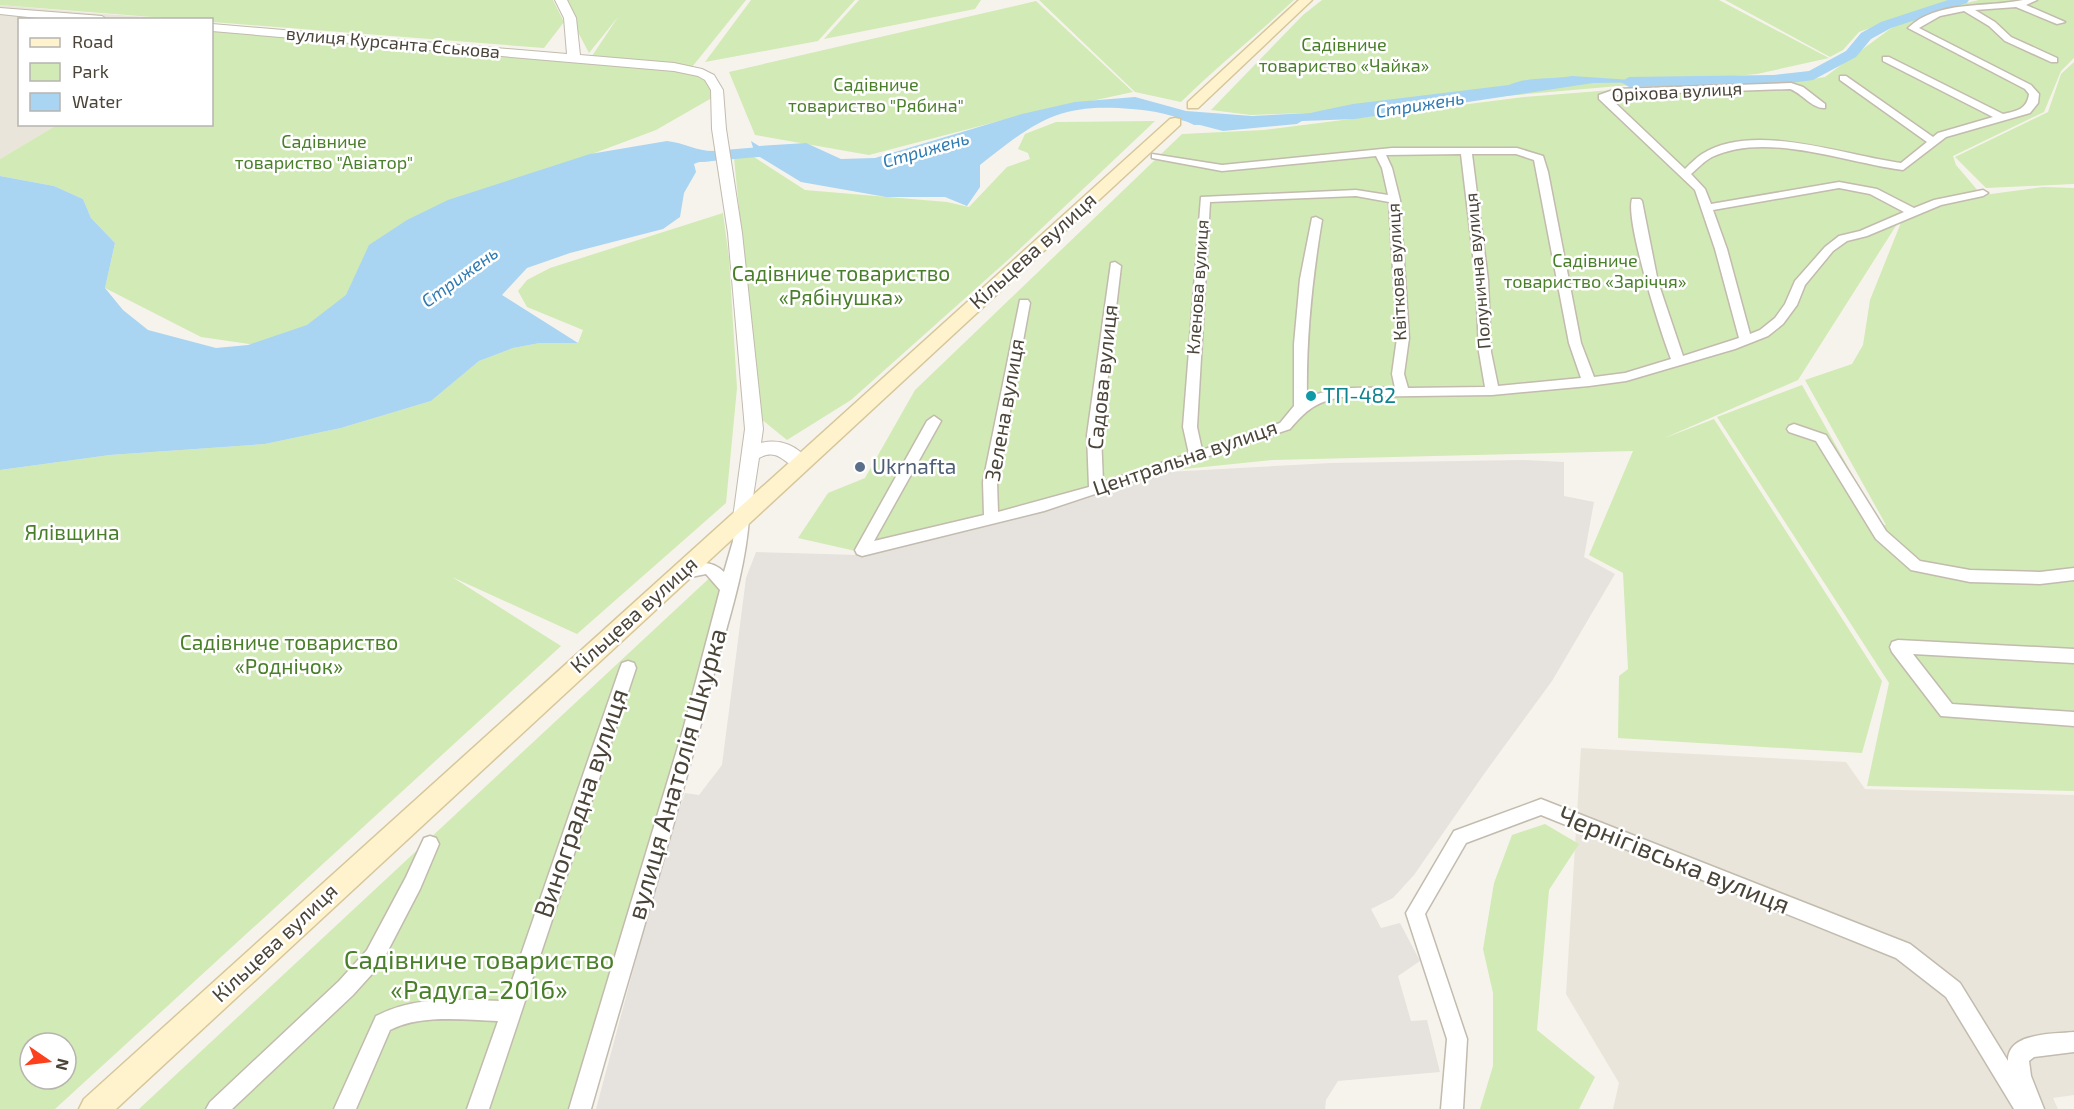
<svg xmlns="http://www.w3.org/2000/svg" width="2074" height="1109" viewBox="0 0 2074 1109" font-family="'Exo 2',sans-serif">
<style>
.residential{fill:#eae5da}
.industrial{fill:#e6e2dd}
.green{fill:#d2eab5;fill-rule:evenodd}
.water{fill:#a9d4f2}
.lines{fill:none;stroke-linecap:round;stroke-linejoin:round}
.river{fill:#a9d4f2;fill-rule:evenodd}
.minor-casing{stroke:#c2bbae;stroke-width:3}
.tertiary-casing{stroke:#c2bbae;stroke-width:2}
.secondary-casing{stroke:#d6c79b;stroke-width:3}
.minor{fill:#fff;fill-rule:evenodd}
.tertiary{fill:#fff;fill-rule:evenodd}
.secondary{fill:#fff3cd;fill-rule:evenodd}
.culture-dot{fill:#0f9aa8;stroke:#fff;stroke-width:2}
.service-dot{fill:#5c6f8a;stroke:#fff;stroke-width:2}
.labels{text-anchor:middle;stroke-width:5;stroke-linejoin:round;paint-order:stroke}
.far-street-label{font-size:18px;fill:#4b4439;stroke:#fff}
.far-park-label{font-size:18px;fill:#4a7f2a;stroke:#fff}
.far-water-label{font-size:18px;font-style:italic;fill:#2e7ab2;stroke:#fff}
.street-label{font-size:21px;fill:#4b4439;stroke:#fff}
.park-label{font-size:21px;fill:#4a7f2a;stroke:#fff}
.culture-label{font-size:21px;fill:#0d838f;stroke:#fff;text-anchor:start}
.service-label{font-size:21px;fill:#4e5e75;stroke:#fff;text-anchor:start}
.near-street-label{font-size:26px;fill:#4b4439;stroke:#fff}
.near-park-label{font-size:26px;fill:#4a7f2a;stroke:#fff}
</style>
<rect width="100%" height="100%" fill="#f6f3ec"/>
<!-- residential -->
<g class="residential">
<polygon points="0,5 90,13 177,19 20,20 20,124 57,125 0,159"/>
<polygon points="1581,748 1846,762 1865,789 2074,795 2074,1095 2053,1098 2058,1109 1613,1109 1619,1083 1566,994"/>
</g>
<!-- industrial -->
<polygon class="industrial" points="1522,460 1564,462 1564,496 1594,502 1584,557 1615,574 1552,681 1484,774 1414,875 1393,898 1371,909 1381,928 1400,923 1420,961 1398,976 1411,1021 1427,1020 1440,1072 1338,1081 1326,1100 1325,1109 596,1109 646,922 657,874 685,793 699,795 722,765 746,578 756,552 859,555 1044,510 1167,472 1331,463"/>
<!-- green -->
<g class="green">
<polygon points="0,0 553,0 564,22 544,48 212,22 212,20 177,19 0,5"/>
<polygon points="561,0 746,0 692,67 592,56 618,17 589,53"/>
<polygon points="751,0 855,0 818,41 705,62"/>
<polygon points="859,0 981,0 975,9 824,39"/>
<path d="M1039,0H1294C1257,35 1217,66 1181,102L1135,92Z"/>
<polygon points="1322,0 1719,0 1829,58 1757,74 1310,113 1251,115 1211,110 1303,15"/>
<polygon points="1725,0 1949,0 1859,32 1843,50 1830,57"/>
<polygon points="1979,0 2074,0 2074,58 2061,71 2044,112 1953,156 1956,165 1979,192 1924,203 2043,187 2074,188 2074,791 1867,786 1889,683 1717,417 1802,385 1880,524 1886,525 1805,380 1852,364 1863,345 1870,300 1906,210 1798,380 1662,439 1714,419 1882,681 1862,753 1618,738 1619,676 1628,669 1623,573 1589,555 1633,451 1272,460 1165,471 860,552 798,538 828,493 865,478 915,390 1182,134 1264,130 1524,97 1650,87 1781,84 1825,77 1894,26 1937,10"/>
<polygon points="1036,1 1133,92 1003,120 869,155 755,135 729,72"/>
<polygon points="216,28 702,73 717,95 656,130 464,202 330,319 262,346 201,337 105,288 115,243 91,218 83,199 54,186 0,176 0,159 57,125 212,124 212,31"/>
<polygon points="2074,62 2074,184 1986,188 1955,157 2048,112 2061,74"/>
<polygon points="1155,121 1009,259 851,400 787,440 760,418 734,158 754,157 805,190 947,202 969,207 1007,167 1030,159 1028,153 1018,149 1025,134 1056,122"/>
<path d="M723,213L729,258L737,388L726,503L577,634L452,577L561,646L55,1109H0V470L110,455L265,444L341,428L431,401L479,361L513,348L540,343H578L583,330L527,307L518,291L527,280L550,268ZM30,1043H66V1079H30Z"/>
<polygon points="717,571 728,591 578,1109 139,1109"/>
<polygon points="1545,824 1579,844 1549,890 1537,1030 1595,1077 1579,1109 1480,1109 1493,1066 1493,993 1483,949 1494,883 1512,835"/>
</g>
<!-- water -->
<g class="water">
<path d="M1572,76L1661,82L1593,83L1355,119L1194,125C1174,114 1154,111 1132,109C1058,102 1035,122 980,165V187L967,206L945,197H886L801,182L755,154L751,141L759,146L806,143L841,159L875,158L1022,114L1075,102L1135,97L1186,111L1252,116L1310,113L1353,104L1509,85C1529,76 1550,80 1572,76Z"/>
<path d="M667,141C685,143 698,152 716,151V160C708,163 702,160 694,164L696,172L684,193L680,217L663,229L570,253L527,268L502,295L578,343H540L513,348L479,361L431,401L341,428L265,444L110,455L0,470V176L54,186L83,199L91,218L115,243L105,288L123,310L148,330L216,348L248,345L307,325L346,295L369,245L407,220L448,200L590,154Z"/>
</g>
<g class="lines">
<!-- river -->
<g class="river">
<polygon points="1948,0 1969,0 1967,3 1891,28 1871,39 1856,57 1813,80 1774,85 1629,87 1621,82 1629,77 1774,75 1809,71 1846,51 1861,33 1881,22"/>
<polygon points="1183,111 1223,121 1297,114 1305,119 1297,124 1223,131 1177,119 1175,116 1177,113"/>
<polygon points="787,145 795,150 793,154 699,162 691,157 699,152"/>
</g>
<defs>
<g id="minor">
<path d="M2023,0H2037L2026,5L2065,22L2057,24L2016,7L1975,10L1995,22L2011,37L2057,58V62H2051L2005,41L1989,26L1964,11L1940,16L1919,28L2031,85L2039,94L2038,103L2030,113L1946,137L1903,170C1846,163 1766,131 1712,157C1704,161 1697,169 1691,174L1705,189L1711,204L1839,182L1877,189L1914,208L1934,200L1983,190L1988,193L1983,196L1941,205L1867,236L1847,241L1833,251L1805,285L1797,305L1783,324L1768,336L1735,349L1626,381L1589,386L1492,395L1341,397C1316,402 1306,410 1290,429L1044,511L862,556L857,554L855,550L927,421L934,416L941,421L874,541L984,515L983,482L1020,300H1028L1030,303L997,482L998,512L1089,487L1087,435L1111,263L1115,262L1121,266L1101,435L1103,482L1189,454L1183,427L1201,197L1356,190L1388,195L1382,168L1376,156L1222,171L1152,158V154L1222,165L1392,148H1517L1543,156L1548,172L1581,343L1594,377L1625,373L1671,359C1661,333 1625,221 1632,199H1640L1642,201L1658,282L1683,356L1739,338L1715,249L1695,190L1599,99V95L1616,89L1791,83L1803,87L1825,104V108C1812,109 1802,93 1790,89L1617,95L1610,98L1685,169C1690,164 1696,158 1702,154C1754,121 1845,156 1901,163L1927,142L1840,80V76H1846L1933,137L1938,133L1993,117L1883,61V57H1889L2003,114C2016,111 2027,110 2029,94L2025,89L1908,28C1937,0 1985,8 2023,0ZM1461,154L1476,280L1479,352L1485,387L1408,388L1404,374L1409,338L1400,200L1392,168L1386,155ZM1472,154H1516L1534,160L1569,343L1581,378L1498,386L1491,352L1488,280ZM1839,188L1870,194L1904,212L1860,231L1839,236L1825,247L1795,281L1785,304L1775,318L1760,330L1750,334L1727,249L1713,210ZM1356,196L1389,202L1397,338L1392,374L1395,388C1365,388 1335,385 1307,398C1306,338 1312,280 1322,220L1316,217L1312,218L1300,279L1294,344V406L1280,423L1202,450L1197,427L1210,202Z"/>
<polygon points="1794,424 1826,435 1886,531 1920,561 1970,570 2040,572 2074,568 2074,580 2040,584 1970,582 1911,570 1876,539 1816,441 1789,432 1787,429 1789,426"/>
<path d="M742,513L749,518C745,575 725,630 711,685C675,828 631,968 591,1109H569L683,730L720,590L706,574L681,579L676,577L673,573L676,569C693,563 710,558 724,572L733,541L735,518Z"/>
<polygon points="1898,640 2074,649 2074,663 1913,654 1952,704 2074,712 2074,726 1941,716 1892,652 1890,647 1892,642"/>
<path d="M628,661L634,663L636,668L489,1109H467L498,1021C464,1020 421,1014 390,1030L356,1109H334L376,1016C416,995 461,1000 505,1001L620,668L622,663Z"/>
<path d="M1541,799L1910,944L1960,983L2008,1061C2007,1032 2054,1034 2074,1032V1052L2034,1057L2029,1061L2031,1076L2044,1109H2014L1946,997L1896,958L1541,815L1466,843L1425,914L1467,1039L1463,1109H1441L1447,1039L1406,913L1454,831Z"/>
<polygon points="430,836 436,838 439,844 420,889 381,964 353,995 232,1109 206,1109 210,1102 339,981 367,950 406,877 424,838"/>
</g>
<g id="tertiary">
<path d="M555,0H567L576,18L580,55L674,63L702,69L714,75L723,90L726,129L742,233L763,429L761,443C780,438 800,446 809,463L806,468L800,469C784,465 779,447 759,458L749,523H735L733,518L745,429L728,233L712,129L711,90L705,80L698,76L674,71L212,31V24L567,54L564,18Z"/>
<polygon points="0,8 102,16 108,20 56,20 0,14"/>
</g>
<g id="secondary">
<polygon points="1299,0 1312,0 1198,108 1188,108 1188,102"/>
<polygon points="1175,118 1180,119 1180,125 116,1109 79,1109 84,1099 1170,119"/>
</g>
</defs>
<!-- minor casing -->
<use href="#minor" class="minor-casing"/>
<!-- tertiary casing -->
<use href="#tertiary" class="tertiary-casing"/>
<!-- secondary casing -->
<use href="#secondary" class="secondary-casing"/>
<!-- minor -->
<use href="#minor" class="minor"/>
<!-- tertiary -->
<use href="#tertiary" class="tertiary"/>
<!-- secondary -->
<use href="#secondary" class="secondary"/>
</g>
<!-- markers -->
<circle class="culture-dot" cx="1311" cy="396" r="6"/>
<circle class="service-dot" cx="860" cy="467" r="6"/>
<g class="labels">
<!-- far-street labels -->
<g class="far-street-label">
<text transform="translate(393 43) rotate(5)" y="6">вулиця Курсанта Єськова</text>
<text transform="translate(1677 92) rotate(-3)" y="6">Оріхова вулиця</text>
<text transform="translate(1478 271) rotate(-95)" y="6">Полунична вулиця</text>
<text transform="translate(1397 272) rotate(-93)" y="6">Квіткова вулиця</text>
<text transform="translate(1198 287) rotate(-86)" y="6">Кленова вулиця</text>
</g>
<!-- far-park labels -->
<g class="far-park-label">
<text x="1344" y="51">Садівниче<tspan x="1344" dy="21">товариство «Чайка»</tspan></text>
<text x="876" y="91">Садівниче<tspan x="876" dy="21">товариство "Рябина"</tspan></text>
<text x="324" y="148">Садівниче<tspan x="324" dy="21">товариство "Авіатор"</tspan></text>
<text x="1595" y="267">Садівниче<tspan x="1595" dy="21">товариство «Заріччя»</tspan></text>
</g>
<!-- far-water labels -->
<g class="far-water-label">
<text transform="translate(1420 105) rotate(-9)" y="6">Стрижень</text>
<text transform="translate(926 150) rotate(-16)" y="6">Стрижень</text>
<text transform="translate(460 277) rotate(-36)" y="6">Стрижень</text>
</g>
<!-- street labels -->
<g class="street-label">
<text transform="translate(1033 251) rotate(-42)" y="7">Кільцева вулиця</text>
<text transform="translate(1103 377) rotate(-84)" y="7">Садова вулиця</text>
<text transform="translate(1005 410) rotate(-80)" y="7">Зелена вулиця</text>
<text transform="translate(1185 458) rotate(-19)" y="7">Центральна вулиця</text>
<text transform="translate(634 615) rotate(-42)" y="7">Кільцева вулиця</text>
<text transform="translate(275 943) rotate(-43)" y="7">Кільцева вулиця</text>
</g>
<!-- park labels -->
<g class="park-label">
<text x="841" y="281">Садівниче товариство<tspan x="841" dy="24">«Рябінушка»</tspan></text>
<text x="72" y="540">Ялівщина</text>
<text x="289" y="650">Садівниче товариство<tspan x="289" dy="24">«Роднічок»</tspan></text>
</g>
<!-- culture labels -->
<g class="culture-label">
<text x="1323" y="403">ТП-482</text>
</g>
<!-- service labels -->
<g class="service-label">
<text x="872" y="474">Ukrnafta</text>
</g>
<!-- near-street labels -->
<g class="near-street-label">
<text transform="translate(677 774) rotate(-74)" y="9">вулиця Анатолія Шкурка</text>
<text transform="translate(581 803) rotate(-71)" y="9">Виноградна вулиця</text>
<text transform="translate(1674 860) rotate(22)" y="9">Чернігівська вулиця</text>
</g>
<!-- near-park labels -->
<g class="near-park-label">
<text x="479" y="969">Садівниче товариство<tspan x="479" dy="30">«Радуга-2016»</tspan></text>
</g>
</g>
<!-- legend -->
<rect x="18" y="18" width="195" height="108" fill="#ffffff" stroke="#b7b4b0" stroke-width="1.5"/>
<rect x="30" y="38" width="30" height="9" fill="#fff3cd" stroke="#b7b4b0" stroke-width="1.5"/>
<text x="72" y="48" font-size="18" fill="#4b4439">Road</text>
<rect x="30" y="63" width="30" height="18" fill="#d2eab5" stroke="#b7b4b0" stroke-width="1.5"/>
<text x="72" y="78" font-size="18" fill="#4b4439">Park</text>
<rect x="30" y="93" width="30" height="18" fill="#a9d4f2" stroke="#b7b4b0" stroke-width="1.5"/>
<text x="72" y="108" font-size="18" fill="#4b4439">Water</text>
<!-- north arrow -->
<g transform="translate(48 1061) rotate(104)"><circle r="28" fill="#ffffff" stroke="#b7b4b0" stroke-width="1.5"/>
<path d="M0-4.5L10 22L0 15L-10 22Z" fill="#fc3f1d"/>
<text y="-9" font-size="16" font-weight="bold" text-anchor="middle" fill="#4b4439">N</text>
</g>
</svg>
